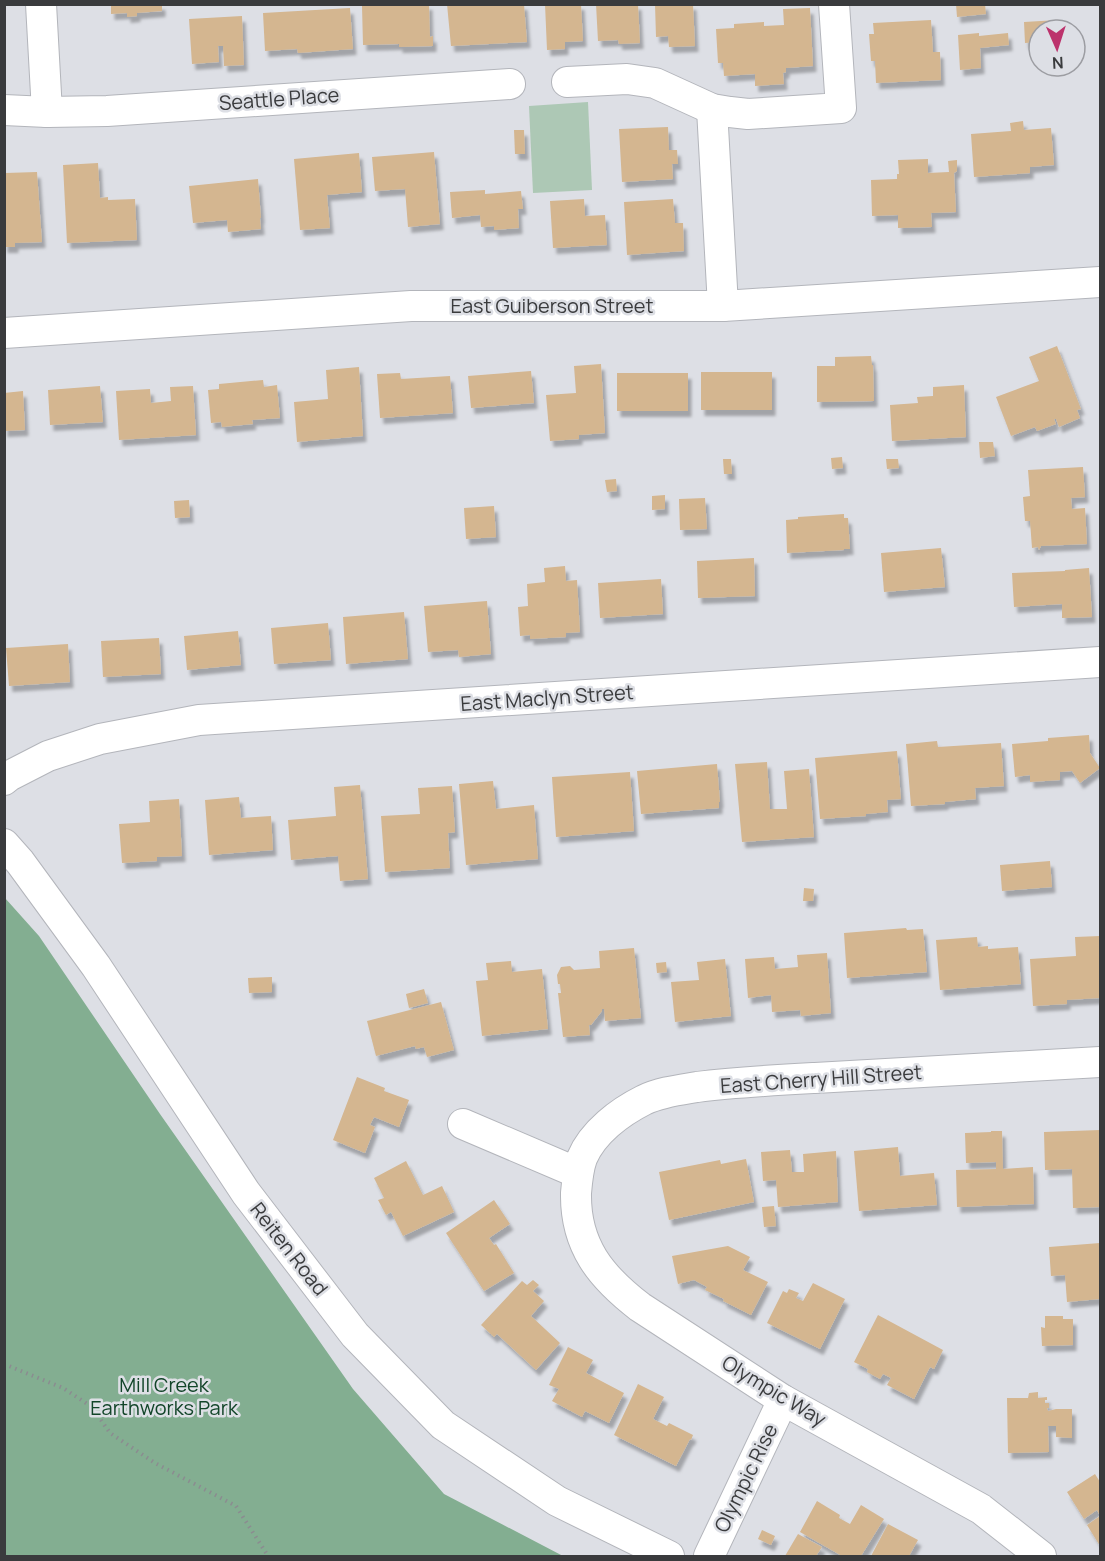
<svg xmlns="http://www.w3.org/2000/svg" width="1105" height="1561" viewBox="0 0 1105 1561" font-family="Manrope,sans-serif">
<style>
.green{fill:#adc8b5}
.forest{fill:#83ae91}
.building{fill:#d4b690;filter:url(#shadow)}
.lines{fill:none;stroke-linecap:round;stroke-linejoin:round}
.minor-casing{stroke:#b3b5bb;stroke-width:32}
.path{stroke:#8b8c90;stroke-width:4;stroke-dasharray:1.5 4.5;stroke-linecap:butt}
.minor{stroke:#fff;stroke-width:30}
.labels{text-anchor:middle;stroke-width:5;stroke-linejoin:round;paint-order:stroke}
.street-label{font-size:20px;fill:#3a3b3d;stroke:#dddfe5}
.park-label{font-size:20px;fill:#124529;stroke:#dddfe5}
</style>
<defs>
<filter id="shadow"><feDropShadow dx="3.5" dy="6" stdDeviation="1.5" flood-color="#0004"/></filter>
</defs>
<rect width="100%" height="100%" fill="#dddfe5"/>
<!-- green -->
<polygon class="green" points="588,102 592,190 533,193 529,106"/>
<!-- forest -->
<polygon class="forest" points="5,898 39,936 160,1114 353,1389 444,1494 563,1556 5,1556"/>
<!-- building -->
<g class="building">
<polygon points="111,4 162,4 162,11 137,13 137,16 127,17 127,13 111,14"/>
<polygon points="373,4 429,4 430,37 433,36 433,46 399,47 399,44 363,45 362,6"/>
<polygon points="447,4 524,4 527,42 451,46"/>
<polygon points="545,4 581,4 583,41 565,42 565,49 547,50"/>
<polygon points="596,4 638,4 640,43 619,44 618,40 598,41"/>
<polygon points="655,4 693,4 695,46 669,47 668,36 656,37"/>
<polygon points="956,4 985,4 986,14 957,17"/>
<polygon points="350,8 353,49 298,53 297,49 265,51 263,13"/>
<polygon points="810,8 813,66 786,68 786,72 783,73 784,84 755,86 755,74 724,76 723,63 718,63 716,29 734,28 734,24 764,22 764,26 784,25 783,9"/>
<polygon points="242,16 244,65 224,66 223,46 218,46 219,62 192,64 189,19"/>
<polygon points="931,20 933,52 940,52 941,80 876,83 875,61 871,61 869,34 874,34 873,23"/>
<polygon points="1058,20 1058,30 1039,30 1039,42 1025,43 1024,22"/>
<polygon points="979,33 979,36 1008,33 1009,45 980,48 981,68 960,70 958,35"/>
<polygon points="1023,121 1024,130 1051,128 1054,165 1030,167 1030,173 974,177 971,134 1011,131 1010,123"/>
<polygon points="668,127 669,150 677,150 678,164 672,164 673,179 622,182 619,129"/>
<polygon points="514,130 524,130 525,154 515,154"/>
<polygon points="434,152 440,224 408,227 405,189 375,191 372,157"/>
<polygon points="359,153 362,192 327,195 330,228 300,230 294,159"/>
<polygon points="928,159 928,173 949,172 948,161 957,160 957,171 954,173 956,212 931,213 932,227 898,228 898,215 872,216 871,180 897,179 897,174 899,174 898,160"/>
<polygon points="98,163 100,198 108,197 108,200 135,199 137,240 67,243 63,165"/>
<polygon points="37,172 42,242 15,243 15,247 4,247 4,201 6,201 5,173"/>
<polygon points="258,179 261,218 260,218 261,229 228,232 227,220 193,223 189,186"/>
<polygon points="485,190 485,194 521,191 523,209 518,209 519,228 494,230 494,226 481,227 480,215 452,218 450,192"/>
<polygon points="584,199 585,216 605,215 607,245 553,248 550,201"/>
<polygon points="673,199 675,223 683,223 684,251 627,255 624,202"/>
<polygon points="1057,346 1081,409 1077,410 1080,418 1059,427 1056,419 1054,419 1056,424 1037,431 1035,427 1011,436 996,397 1039,381 1029,357"/>
<polygon points="871,356 872,365 873,365 874,401 817,402 817,366 835,366 835,357"/>
<polygon points="601,364 605,433 579,435 579,439 550,441 546,395 576,393 574,366"/>
<polygon points="359,367 363,436 297,442 294,402 328,399 326,370"/>
<polygon points="531,371 534,403 471,408 468,376"/>
<rect x="701" y="372" width="71" height="38"/>
<polygon points="400,373 401,379 450,376 453,413 380,418 377,374"/>
<rect x="617" y="373" width="71" height="38"/>
<polygon points="263,380 264,387 277,385 280,418 252,420 253,424 222,427 221,422 211,423 208,390 219,389 219,384"/>
<polygon points="964,385 966,437 892,441 890,405 918,403 917,397 933,396 933,387"/>
<polygon points="100,386 103,422 50,425 48,390"/>
<polygon points="193,386 196,435 119,440 116,391 150,389 151,403 171,401 170,387"/>
<polygon points="23,391 25,430 4,431 4,393"/>
<polygon points="979,442 993,442 995,456 980,458"/>
<polygon points="842,457 843,468 832,469 831,458"/>
<polygon points="723,459 731,459 732,474 724,474"/>
<polygon points="886,459 898,459 899,468 887,469"/>
<polygon points="1083,467 1085,497 1071,498 1072,509 1085,508 1087,544 1041,546 1039,550 1038,547 1032,548 1030,521 1025,521 1023,497 1030,496 1028,470"/>
<polygon points="616,479 617,491 607,492 605,480"/>
<polygon points="665,495 665,509 652,510 652,496"/>
<polygon points="705,498 707,529 680,530 679,499"/>
<polygon points="189,500 190,517 175,518 174,501"/>
<polygon points="494,506 496,537 466,539 464,508"/>
<polygon points="844,514 844,518 848,518 850,549 844,549 844,550 787,553 786,520 798,519 798,517"/>
<polygon points="941,548 945,587 884,592 881,553"/>
<polygon points="754,558 755,596 698,598 697,561"/>
<polygon points="565,566 566,581 577,580 580,632 566,633 566,637 530,639 530,635 520,636 518,607 528,606 527,584 545,582 544,568"/>
<polygon points="1089,568 1092,617 1062,618 1062,604 1014,607 1012,573 1065,571 1065,570"/>
<polygon points="661,579 663,614 600,618 598,583"/>
<polygon points="487,601 491,654 459,657 458,650 428,652 424,606"/>
<polygon points="404,612 408,659 346,664 343,617"/>
<polygon points="328,623 331,660 274,664 271,628"/>
<polygon points="238,631 241,665 187,670 184,636"/>
<polygon points="159,638 161,674 103,677 101,641"/>
<polygon points="68,644 70,682 9,686 6,648"/>
<polygon points="1089,735 1090,753 1100,768 1080,783 1072,771 1060,772 1060,780 1030,782 1030,775 1015,777 1012,744 1048,741 1048,738"/>
<polygon points="937,741 938,747 1001,743 1004,786 975,788 976,799 945,802 945,804 911,806 906,744"/>
<polygon points="897,751 901,799 887,800 888,812 866,814 866,816 820,819 815,758"/>
<polygon points="767,762 770,809 787,809 784,771 809,769 814,837 742,842 735,764"/>
<polygon points="717,764 720,802 719,802 719,808 641,814 637,771"/>
<polygon points="630,772 634,831 556,837 552,777"/>
<polygon points="493,781 496,809 534,805 538,859 466,865 459,784"/>
<polygon points="360,785 368,879 340,881 338,856 291,860 288,820 336,816 334,787"/>
<polygon points="452,786 455,832 448,833 450,868 385,872 381,816 420,814 418,788"/>
<polygon points="239,797 241,818 271,816 273,850 209,855 205,800"/>
<polygon points="179,799 182,856 157,857 157,861 122,863 119,824 150,822 149,801"/>
<polygon points="1050,861 1052,887 1002,891 1000,865"/>
<polygon points="804,888 814,889 813,901 803,901"/>
<polygon points="906,928 907,930 923,929 927,972 847,978 844,933"/>
<polygon points="1100,936 1100,998 1067,1000 1067,1004 1033,1006 1030,959 1076,956 1075,937"/>
<polygon points="977,937 978,947 988,946 988,949 1018,947 1021,984 940,990 936,940"/>
<polygon points="634,948 641,1018 605,1021 604,1009 602,1009 602,1011 591,1025 589,1025 590,1035 563,1037 558,993 561,993 560,984 558,984 557,975 561,967 570,966 574,970 600,968 599,951"/>
<polygon points="827,953 831,1013 801,1016 800,1010 772,1012 771,995 748,998 745,959 774,957 775,969 798,967 797,955"/>
<polygon points="725,959 731,1016 675,1022 671,982 699,980 697,962"/>
<polygon points="511,961 512,972 542,969 548,1029 482,1036 476,981 488,980 486,963"/>
<polygon points="666,962 667,972 657,973 656,963"/>
<polygon points="272,977 272,992 249,993 248,978"/>
<polygon points="424,989 428,1003 409,1008 406,994"/>
<polygon points="441,1002 454,1050 427,1057 424,1047 416,1049 415,1046 376,1056 367,1021"/>
<polygon points="357,1077 385,1088 384,1091 409,1100 399,1127 374,1117 370,1125 375,1127 365,1153 333,1140"/>
<polygon points="1100,1130 1100,1207 1073,1208 1072,1169 1045,1170 1044,1132"/>
<polygon points="991,1131 1002,1131 1003,1169 1033,1167 1034,1204 957,1207 956,1170 996,1169 996,1162 966,1163 965,1133 991,1132"/>
<polygon points="898,1147 900,1176 934,1173 937,1205 859,1211 854,1151"/>
<polygon points="790,1150 792,1172 804,1172 803,1154 836,1151 838,1202 778,1207 776,1180 763,1181 761,1152"/>
<polygon points="746,1159 754,1202 669,1220 659,1172 720,1160 721,1164"/>
<polygon points="406,1161 423,1195 442,1186 454,1212 403,1236 391,1212 386,1215 378,1200 384,1198 374,1178"/>
<polygon points="494,1200 510,1224 489,1238 494,1245 496,1244 514,1273 484,1291 446,1233"/>
<polygon points="774,1206 776,1226 764,1227 762,1207"/>
<polygon points="1100,1243 1100,1299 1067,1302 1065,1275 1051,1276 1049,1247"/>
<polygon points="728,1246 750,1257 743,1270 768,1282 751,1315 723,1301 724,1299 705,1290 707,1287 694,1280 678,1284 672,1256"/>
<polygon points="533,1280 539,1285 533,1291 544,1301 531,1316 560,1343 536,1370 497,1334 494,1337 481,1325 522,1281 527,1285"/>
<polygon points="813,1283 845,1299 820,1349 767,1323 783,1291 787,1293 789,1289 799,1293 796,1298 803,1301"/>
<polygon points="878,1315 943,1350 934,1369 930,1367 914,1399 887,1385 891,1378 883,1374 880,1379 867,1372 868,1369 854,1362"/>
<polygon points="1045,1316 1063,1316 1063,1319 1073,1319 1073,1345 1042,1346 1041,1327 1045,1328"/>
<polygon points="568,1347 593,1360 586,1373 624,1393 609,1423 585,1411 582,1417 552,1401 559,1389 549,1385"/>
<polygon points="638,1384 664,1397 653,1419 667,1426 669,1423 693,1435 691,1440 690,1439 676,1466 614,1435"/>
<polygon points="1038,1392 1038,1398 1047,1397 1047,1400 1045,1400 1045,1403 1049,1403 1049,1408 1047,1408 1048,1411 1056,1409 1072,1409 1072,1438 1056,1437 1056,1426 1048,1426 1049,1452 1008,1453 1007,1398 1028,1398 1029,1393"/>
<polygon points="1095,1474 1100,1482 1100,1546 1087,1525 1100,1516 1097,1510 1084,1519 1067,1492"/>
<polygon points="817,1501 840,1515 839,1518 850,1524 861,1505 884,1519 861,1556 842,1556 800,1532"/>
<polygon points="888,1524 918,1540 909,1556 871,1556"/>
<polygon points="762,1530 775,1536 771,1545 758,1539"/>
<polygon points="798,1534 822,1547 816,1556 785,1556"/>
</g>
<g class="lines">
<defs>
<g id="minor">
<polyline points="567,82 627,79 655,83 712,109 730,112 748,114 841,108 834,4"/>
<polyline points="712,109 723,306"/>
<polyline points="4,110 47,112 41,4"/>
<polyline points="47,112 107,111 510,84"/>
<polyline points="4,333 411,306 723,306 1100,282"/>
<polyline points="4,780 9,776 48,756 100,739 199,720 1100,662"/>
<polyline points="4,844 20,862 96,966 246,1193 355,1335 443,1425 557,1501 669,1556"/>
<polyline points="463,1124 578,1173"/>
<polyline points="709,1556 783,1400"/>
<path d="M1041,1556L981,1509L783,1400L640,1307C601,1277 575,1246 576,1193C577,1181 578,1169 582,1158C593,1132 620,1112 644,1100C661,1092 679,1090 697,1087C736,1082 776,1080 815,1078C910,1073 1005,1068 1100,1062"/>
</g>
</defs>
<!-- minor casing -->
<use href="#minor" class="minor-casing"/>
<!-- path -->
<polyline class="path" points="4,1364 63,1388 92,1407 110,1433 155,1463 236,1506 268,1556"/>
<!-- minor -->
<use href="#minor" class="minor"/>
</g>
<g class="labels">
<!-- street labels -->
<g class="street-label">
<text transform="translate(279 99) rotate(-4)" y="7">Seattle Place</text>
<text x="552" y="313">East Guiberson Street</text>
<text transform="translate(547 698) rotate(-4)" y="7">East Maclyn Street</text>
<text transform="translate(821 1079) rotate(-4)" y="7">East Cherry Hill Street</text>
<text transform="translate(289 1249) rotate(52)" y="7">Reiten Road</text>
<text transform="translate(774 1391) rotate(31)" y="7">Olympic Way</text>
<text transform="translate(746 1478) rotate(-64)" y="7">Olympic Rise</text>
</g>
<!-- park labels -->
<g class="park-label">
<text x="164" y="1392">Mill Creek<tspan x="164" dy="23">Earthworks Park</tspan></text>
</g>
</g>
<!-- border -->
<rect width="1105" height="1561" fill="none" stroke="#3a3b3d" stroke-width="12"/>
<!-- north arrow -->
<g transform="translate(1057 48) rotate(177)"><circle r="28" fill="#dddfe5" stroke="#9c9da2" stroke-width="1.5"/>
<path d="M0-4.5L10 22L0 15L-10 22Z" fill="#bc326c"/>
<text y="-9" font-size="16" font-weight="bold" text-anchor="middle" fill="#3a3b3d">N</text>
</g>
</svg>
